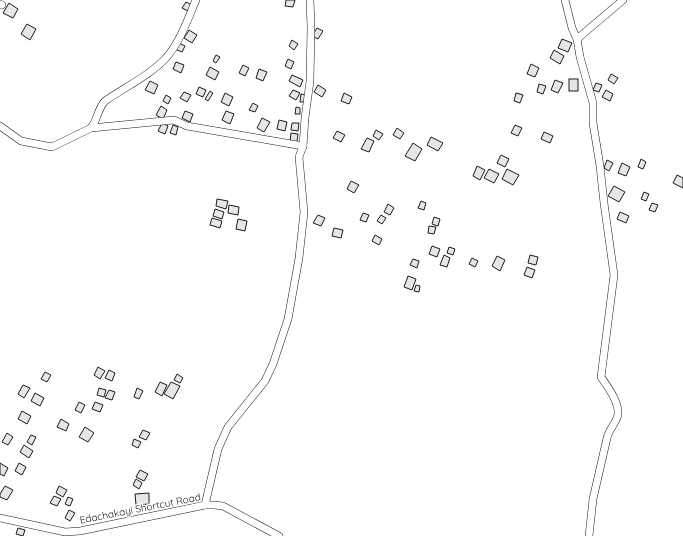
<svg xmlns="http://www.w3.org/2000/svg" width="683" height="536" viewBox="0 0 683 536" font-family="Quicksand,sans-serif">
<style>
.building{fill:#e6e6e6;stroke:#1a1a1a}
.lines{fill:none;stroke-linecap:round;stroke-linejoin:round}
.minor-casing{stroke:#1a1a1a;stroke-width:8}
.minor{stroke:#fff;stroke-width:7}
.labels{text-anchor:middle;stroke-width:3;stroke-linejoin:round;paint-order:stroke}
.street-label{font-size:10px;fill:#1a1a1a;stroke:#fff}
</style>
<rect width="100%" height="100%" fill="#fff"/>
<!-- building -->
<g class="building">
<polygon points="286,0 295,0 293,7 285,6"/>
<polygon points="186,2 192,5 188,11 182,8"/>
<polygon points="9,3 18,9 13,18 3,13"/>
<polygon points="27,24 36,29 30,40 21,34"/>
<polygon points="317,28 323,31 318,39 312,36"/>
<polygon points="189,30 197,35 192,43 184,38"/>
<polygon points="562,39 572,43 568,52 558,48"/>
<polygon points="292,40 298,44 294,50 289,46"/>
<polygon points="179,43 185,46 182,52 175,49"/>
<polygon points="554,50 564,56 560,64 550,58"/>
<polygon points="216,55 220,57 216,63 213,61"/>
<polygon points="288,59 294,62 291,69 285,66"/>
<polygon points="176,62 184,65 181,73 173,69"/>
<polygon points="531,64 539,68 535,77 527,74"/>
<polygon points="243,65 249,68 245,76 239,73"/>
<polygon points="210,67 219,72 215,80 206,75"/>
<polygon points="259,69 267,72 263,81 256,78"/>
<polygon points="611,74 618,78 614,84 608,80"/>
<polygon points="292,75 303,80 300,87 289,81"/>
<rect x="569" y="79" width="9" height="12"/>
<polygon points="555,80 563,83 558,93 551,90"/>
<polygon points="150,81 158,85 154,94 145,90"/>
<polygon points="596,83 602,85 599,92 593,90"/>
<polygon points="539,84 546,86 543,94 537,92"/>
<polygon points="318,85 326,90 322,97 314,92"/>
<polygon points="199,87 206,90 203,97 196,94"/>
<polygon points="293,90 300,93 296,100 289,96"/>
<polygon points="606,90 613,94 610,101 602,97"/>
<polygon points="210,91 213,93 208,101 205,99"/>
<polygon points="184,92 191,95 187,102 180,98"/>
<polygon points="225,93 233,97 229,106 221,102"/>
<polygon points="344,93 352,97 349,104 341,101"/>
<polygon points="516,93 523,95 520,103 514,101"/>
<polygon points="301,94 305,95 304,102 300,102"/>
<polygon points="166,95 171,98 168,104 163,101"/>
<polygon points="253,103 258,106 255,112 249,110"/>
<polygon points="161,106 167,110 163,119 156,115"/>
<polygon points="296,107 300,108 300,114 295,114"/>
<polygon points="185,111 193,114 190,122 182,118"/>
<polygon points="226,111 234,114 230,124 222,120"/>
<polygon points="262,118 270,122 264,132 257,128"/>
<polygon points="279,120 287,122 285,131 277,129"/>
<polygon points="162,123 168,126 165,134 158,131"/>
<polygon points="292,123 299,123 298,131 291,130"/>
<polygon points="173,125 178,127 176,135 170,133"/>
<polygon points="515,125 522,128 518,136 511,133"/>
<polygon points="397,128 404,133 400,139 393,135"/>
<polygon points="376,130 383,134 379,140 373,136"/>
<polygon points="337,131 345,135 341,142 333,138"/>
<polygon points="544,132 553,136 550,143 541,139"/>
<polygon points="291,133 298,134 297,142 290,142"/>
<polygon points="431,137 443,143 438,151 427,145"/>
<polygon points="367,138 374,141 369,152 361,149"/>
<polygon points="413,143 422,149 415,161 405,156"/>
<polygon points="501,155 509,159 505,167 497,163"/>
<polygon points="641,159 646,162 643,169 638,167"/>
<polygon points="607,160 613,163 609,171 604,168"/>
<polygon points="622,163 630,167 626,176 618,173"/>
<polygon points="477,166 485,170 480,180 473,176"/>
<polygon points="489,169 499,174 494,183 484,178"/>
<polygon points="507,169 519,175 513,185 502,179"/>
<polygon points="677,175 683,178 683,188 673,183"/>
<polygon points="351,181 359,185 354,193 347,189"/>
<polygon points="614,186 625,192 619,202 608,196"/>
<polygon points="644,192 649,194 646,201 641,199"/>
<polygon points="217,199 228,201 226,209 216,206"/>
<polygon points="421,201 426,203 424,210 418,208"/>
<polygon points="652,203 658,205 655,212 649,210"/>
<polygon points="388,204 394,208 390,215 384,212"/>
<polygon points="229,205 239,207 238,215 228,213"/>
<polygon points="215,209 224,212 222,219 213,216"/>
<polygon points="620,212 629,216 626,223 617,219"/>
<polygon points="363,213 369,215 366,222 360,220"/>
<polygon points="318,215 325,218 321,226 313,223"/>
<polygon points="381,215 386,218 382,224 377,221"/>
<polygon points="434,217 440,219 438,226 432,224"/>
<polygon points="212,218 222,221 220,228 210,225"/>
<polygon points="238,219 247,221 245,231 236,229"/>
<polygon points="429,226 436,227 434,234 428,233"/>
<polygon points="334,228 343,230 341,238 332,236"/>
<polygon points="375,235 382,239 379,245 372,241"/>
<polygon points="432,246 440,249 437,257 429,254"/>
<polygon points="449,247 455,249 453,255 447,253"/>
<polygon points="444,255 450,258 447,267 440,265"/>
<polygon points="530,255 538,257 536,265 528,263"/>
<polygon points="497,256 505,260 500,271 492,266"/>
<polygon points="472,258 478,261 475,267 469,264"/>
<polygon points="413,259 419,261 417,268 410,265"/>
<polygon points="527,267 535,270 532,278 524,275"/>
<polygon points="408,276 416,279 412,290 404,287"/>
<polygon points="416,285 420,286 419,292 414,291"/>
<polygon points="98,367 105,371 100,379 94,375"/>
<polygon points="109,370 115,373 112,381 105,378"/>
<polygon points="45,372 51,375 47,382 41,379"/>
<polygon points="177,374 183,378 180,383 174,380"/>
<polygon points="160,382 167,385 162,396 155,392"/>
<polygon points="171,382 180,386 173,399 164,394"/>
<polygon points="23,385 30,388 24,398 18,394"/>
<polygon points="99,388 106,390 104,397 97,395"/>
<polygon points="137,388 143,391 139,399 134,397"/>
<polygon points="109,390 115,392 112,400 105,398"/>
<polygon points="35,393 44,398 40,406 31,401"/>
<polygon points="79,402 85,405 81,413 75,410"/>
<polygon points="95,402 103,405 100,412 92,409"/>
<polygon points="22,411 31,416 27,424 18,419"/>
<polygon points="61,419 69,424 66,431 57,427"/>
<polygon points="85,427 94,433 88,442 79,437"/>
<polygon points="143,430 150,433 146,440 139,437"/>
<polygon points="7,433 13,437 8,445 2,442"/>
<polygon points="31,435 36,437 32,445 27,442"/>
<polygon points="134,439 141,442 138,448 132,445"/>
<polygon points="24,445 33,451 29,458 20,452"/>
<polygon points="0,463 8,468 4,476 0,474"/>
<polygon points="19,463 26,467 22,475 15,471"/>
<polygon points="140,470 148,474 144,481 136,477"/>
<polygon points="136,479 142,483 139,489 133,485"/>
<polygon points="5,486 13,490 7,500 0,497 0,494"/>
<polygon points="59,486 67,490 63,497 56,493"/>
<polygon points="149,493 149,504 136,505 135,494"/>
<polygon points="54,496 61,499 57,506 50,503"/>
<polygon points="68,497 73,499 70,506 65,504"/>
<polygon points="69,510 75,513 70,521 65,518"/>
<polygon points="18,528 25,530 23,536 16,534"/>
</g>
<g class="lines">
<defs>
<g id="minor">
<polyline points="565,0 572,28 577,39 623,0"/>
<polyline points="0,4 2,5"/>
<path d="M577,39L580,57L593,103V123L600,166L604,203L614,275L601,377C608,387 622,406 617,418C614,425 609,430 607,438L593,499L589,536"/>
<path d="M0,126L21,141L52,147L91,128C98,119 97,110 105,101C125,87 149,76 166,58C180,42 188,19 196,0"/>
<polyline points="91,128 174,120 187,126 303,146"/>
<polyline points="205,505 218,449 228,427 265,381 273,364 288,319 299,258 304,212 299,157 303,146 305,118 310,81 311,27 310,0"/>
<polyline points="0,518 65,532 80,531 205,505 214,505 223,506 279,536"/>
</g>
</defs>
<!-- minor casing -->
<use href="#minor" class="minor-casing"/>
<!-- minor -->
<use href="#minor" class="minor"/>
</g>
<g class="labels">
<!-- street labels -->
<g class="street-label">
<text transform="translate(140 508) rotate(-11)" y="4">Edachakayi Shortcut Road</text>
</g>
</g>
</svg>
